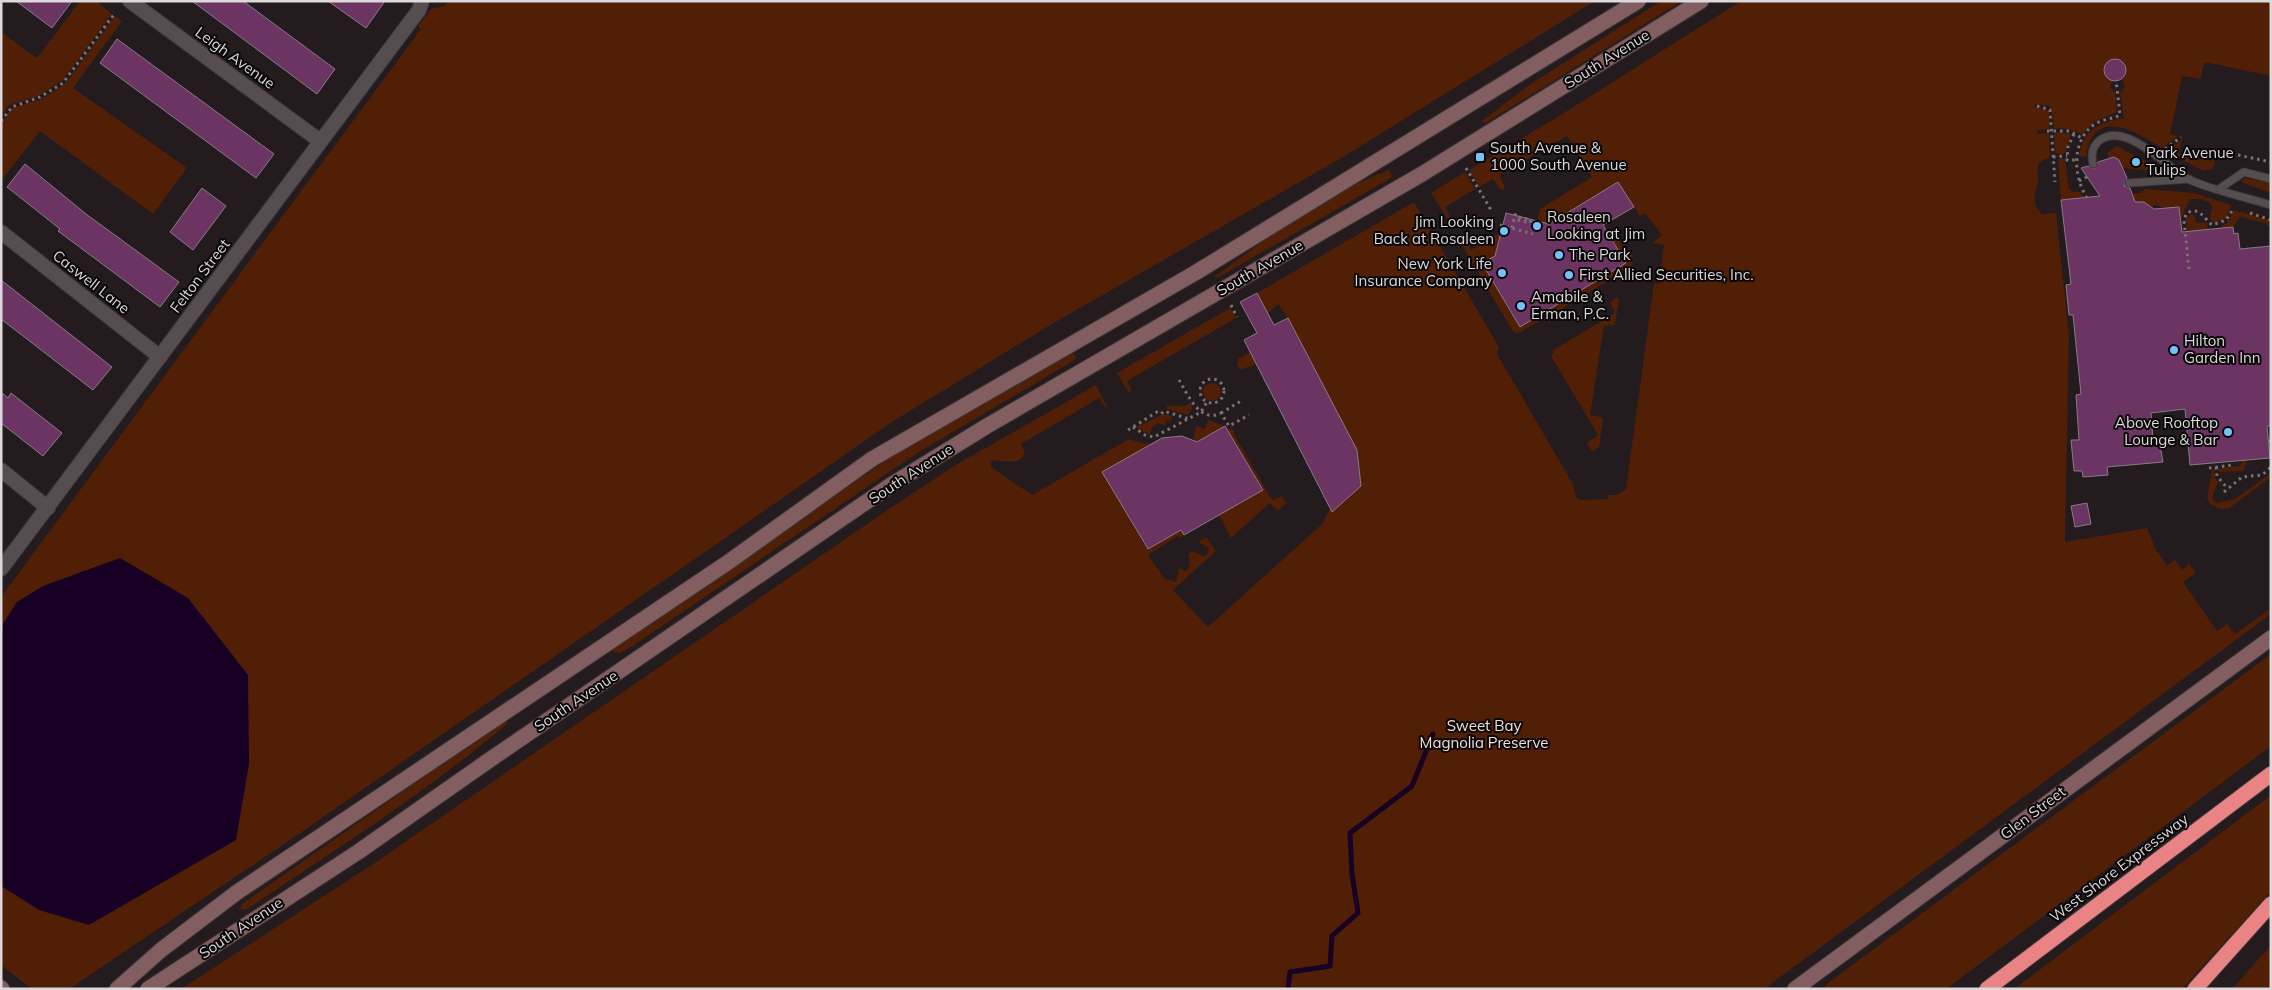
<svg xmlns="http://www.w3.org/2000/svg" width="2272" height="990" viewBox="0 0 2272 990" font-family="Mulish,sans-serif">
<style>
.green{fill:#501f06}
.water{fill:#180025}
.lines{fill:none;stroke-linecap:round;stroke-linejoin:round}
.stream{stroke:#180025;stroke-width:5}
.building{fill:#6b3462;stroke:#857d83}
.lane-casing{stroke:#3e383a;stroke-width:9}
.street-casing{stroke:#3e383a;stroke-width:16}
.secondary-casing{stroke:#3e383a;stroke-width:17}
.highway-casing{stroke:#3e383a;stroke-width:17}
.path{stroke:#7a7376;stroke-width:3;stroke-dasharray:2.5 4;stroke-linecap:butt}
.lane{stroke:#564d50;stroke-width:7}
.street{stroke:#564d50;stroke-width:14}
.secondary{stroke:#825e60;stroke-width:15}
.highway{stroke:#ea8484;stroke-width:15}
.poi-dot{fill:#75c0f6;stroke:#0a0708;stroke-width:2}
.labels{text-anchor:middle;stroke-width:4;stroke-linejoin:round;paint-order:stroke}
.street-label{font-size:15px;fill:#ddd8d9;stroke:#0a0708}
.poi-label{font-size:15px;fill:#ddd8d9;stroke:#0a0708;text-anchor:start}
.park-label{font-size:15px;fill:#f3ded6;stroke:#0a0708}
</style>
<rect width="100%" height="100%" fill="#231b1e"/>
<!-- green -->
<g class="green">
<polygon points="80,1 96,1 112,14 62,81 38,96 9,105 1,116 3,102 1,101 1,32 37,58"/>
<polygon points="448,1 1595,1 1338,160 1052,324 892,422 293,838 69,989 32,989 1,965 1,597 421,29 418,26 431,9 444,6"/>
<polygon points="1661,1 1682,1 1484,124 1482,121 1532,83"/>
<path d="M1741,1H2271V76L2205,62L2200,79L2182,76L2170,134L2178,136L2162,148C2136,132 2093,105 2086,157L2079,156C2083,130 2099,122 2124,118L2120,93L2125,86L2121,79L2126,73L2125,65L2119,59L2110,60L2104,67L2105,75L2112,81L2110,88L2115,92L2117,112L2094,122L2082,134L2068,129L2054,128L2051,106L2035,104V107L2049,111V129L2037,130V134L2049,133L2050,157C2030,164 2041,171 2037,186C2034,197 2032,204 2042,214L2056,213L2069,336L2065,542L2147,528L2156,550L2167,565L2175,560L2182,570L2188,565V562L2196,573L2183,582L2217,631L2227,624L2235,634L2271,608V614L1764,989H181L373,864L886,511L954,466L1096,385L1107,407H1105L1099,398L1021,444L1025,453C1020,466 1003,461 992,460L990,463L991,467L1032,495L1129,439L1145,444L1154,443L1103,472L1147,549L1181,530L1184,535L1180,538L1178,536L1148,555L1165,579L1176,582L1179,568L1184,571L1187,570L1190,564L1188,554L1192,551L1203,556L1207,555L1209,548L1198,542L1206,537L1216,551L1173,590L1208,627L1322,524L1330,509L1332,511L1361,486L1357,450L1291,323L1278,304L1268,313L1257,293L1414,202L1499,347L1497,354L1573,484L1576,497L1580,500L1608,499V495H1617L1626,489L1654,283L1659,284L1664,245L1652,243L1662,235L1645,213L1640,216L1618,182L1549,224L1537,221L1540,209L1592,177L1567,136L1499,175L1505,187L1503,190L1500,189L1493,179L1479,187L1469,170L1559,116Z"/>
<polygon points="115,16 122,21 73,88 187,168 153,214 40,131 1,181 1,123 12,108 40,100 66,83"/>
<polygon points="2057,132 2071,134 2065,153 2062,155 2056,153 2054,135"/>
<polygon points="2182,140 2179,154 2212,161 2215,148 2218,147 2213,169 2203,171 2165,150"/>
<polygon points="2117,146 2156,167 2157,171 2121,168 2108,162 2108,152"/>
<polygon points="2058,159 2065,159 2069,189 2073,192 2080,192 2084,198 2061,200"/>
<path d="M1389,170L1393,177L1219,277H1214C1265,239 1329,192 1389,170Z"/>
<polygon points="1465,172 1475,189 1445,207 1451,218 1448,220 1431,193"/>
<polygon points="2245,178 2271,183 2271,193 2243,183 2242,180"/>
<polygon points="2145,189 2194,193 2231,205 2227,217 2215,223 2210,219 2212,207 2209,202 2200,199 2190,199 2181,219 2179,207 2164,208 2157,205 2148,207 2143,202 2138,202 2135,206 2128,194 2141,193"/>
<polygon points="2234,210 2269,220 2271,228 2265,223 2240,217 2233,227 2218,229 2227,223"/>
<polygon points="2191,214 2194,215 2197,223 2206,223 2209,230 2188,238 2186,218"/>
<polygon points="1614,231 1626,252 1633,255 1632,266 1576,300 1573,295 1626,263 1609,234"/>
<polygon points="1498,234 1521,240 1568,305 1517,334 1512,330 1459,240 1464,239 1471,250"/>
<polygon points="1617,297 1619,299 1615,325 1604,326 1590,415 1601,417 1603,420 1599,447 1592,452 1587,443 1598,435 1551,356 1554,354 1552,351 1615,313 1610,302"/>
<polygon points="1230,308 1236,318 1127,381 1132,391 1128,392 1117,373"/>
<polygon points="1250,352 1256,364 1240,370 1237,364 1238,359"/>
<polygon points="1072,353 1077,357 1073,361 916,454 631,647 620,653 613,652 615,646 912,443"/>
<circle cx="1212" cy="392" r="9"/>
<polygon points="1191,403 1192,409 1188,415 1167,409 1167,406 1184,406"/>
<polygon points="1164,414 1172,416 1171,421 1167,420 1165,425 1158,423 1151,428 1150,435 1136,427"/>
<polygon points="1208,420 1225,426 1195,443 1193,440 1196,426 1205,429"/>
<polygon points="1232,427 1235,433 1234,434 1272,500 1282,496 1286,503 1278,511 1270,503 1231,538 1219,515 1263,489 1228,430"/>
<polygon points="2247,460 2243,471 2219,472 2218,469 2240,466 2242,461"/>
<polygon points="2214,469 2215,478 2218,482 2212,498 2217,503 2235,499 2271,473 2271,477 2228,509 2220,509 2210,504 2207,497 2212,470"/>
<polygon points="2271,654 2271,746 1946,989 1820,989"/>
<path d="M505,720L508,723C426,793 335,850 246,910L240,909L242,904Z"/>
<polygon points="2271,795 2271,891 2182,989 2014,989"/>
<polygon points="2271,945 2271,989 2232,989"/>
</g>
<!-- water -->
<polygon class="water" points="120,558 188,598 248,675 249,764 236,840 89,925 39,910 1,886 1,627 17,602 43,586"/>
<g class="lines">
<!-- stream -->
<polyline class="stream" points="1288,989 1290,972 1330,966 1332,936 1358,913 1352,874 1350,833 1412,786 1433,734"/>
</g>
<!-- building -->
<g class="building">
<polygon points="16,1 72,1 52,28"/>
<polygon points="192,1 243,1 335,69 317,94"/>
<polygon points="328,1 385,1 366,28"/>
<polygon points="117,39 274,154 256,178 100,63"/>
<circle cx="2115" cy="70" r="11"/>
<polygon points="2114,157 2119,160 2127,178 2124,186 2130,188 2135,202 2144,202 2154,209 2179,207 2182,232 2233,227 2234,234 2238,233 2240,249 2271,246 2271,426 2267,426 2270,458 2190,465 2185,409 2151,413 2153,440 2159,439 2163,462 2107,467 2108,475 2083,477 2082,471 2074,471 2071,440 2079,440 2076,395 2081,394 2073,315 2069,315 2066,285 2071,284 2061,200 2100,196 2081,168 2088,166 2094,169 2098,162"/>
<polygon points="25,164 86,214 179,282 160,307 58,231 60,229 7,187"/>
<polygon points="1618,182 1634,207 1603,225 1626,263 1520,327 1482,263 1495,256 1506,213 1549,224"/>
<polygon points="202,188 226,206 193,250 170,232"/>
<polygon points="1,280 112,367 93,390 1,319"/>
<polygon points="1257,293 1274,325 1288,318 1357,450 1361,486 1332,512 1244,340 1257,333 1240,302"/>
<polygon points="1,392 8,398 11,393 62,433 43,456 1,423"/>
<polygon points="1225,426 1263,490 1184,535 1181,530 1148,549 1102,472 1162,438 1182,436 1197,442"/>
<polygon points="2087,503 2091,524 2075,527 2071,506"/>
</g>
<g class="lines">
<defs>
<g id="lane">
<path d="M2093,164C2091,155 2092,146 2100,140C2128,121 2167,169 2190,180C2215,191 2245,197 2271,205"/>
<polyline points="2129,183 2189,179"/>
<polyline points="2219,189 2244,172 2271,179"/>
</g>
<g id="street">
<polyline points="130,1 320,141"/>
<polyline points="1,232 160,357"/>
<polyline points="1,470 48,508"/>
<polyline points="1,569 419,10 422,1"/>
</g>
<g id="secondary">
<polyline points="1,988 2,989"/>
<polyline points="117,989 161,950 236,893 730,561 872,459 1195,273 1638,1"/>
<polyline points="148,989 358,852 488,761 891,485 987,426 1422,174 1701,1"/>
<polyline points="1795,989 2271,638"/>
</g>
<g id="highway">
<polyline points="1987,989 2271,774"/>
<polyline points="2195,989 2271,904"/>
</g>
</defs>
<!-- lane casing -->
<use href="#lane" class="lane-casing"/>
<!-- street casing -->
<use href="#street" class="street-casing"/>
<!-- secondary casing -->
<use href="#secondary" class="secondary-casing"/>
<!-- highway casing -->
<use href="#highway" class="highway-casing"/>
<!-- path -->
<g class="path">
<polyline points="2037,106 2050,110 2055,182"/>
<polyline points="1,121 12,107 40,97 63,83 115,13"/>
<polyline points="2047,131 2069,131 2082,138"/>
<polyline points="2074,134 2068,147 2067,160 2079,160"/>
<polyline points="2165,149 2181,137"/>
<polyline points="2238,155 2271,162"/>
<polyline points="2053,157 2067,156"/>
<polyline points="1466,168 1491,210"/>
<polyline points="2079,181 2087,177"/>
<path d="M2087,198C2073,176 2071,140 2095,124C2103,119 2113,119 2120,115L2116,80"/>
<polyline points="2250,213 2271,220"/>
<polyline points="1500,225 1533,234"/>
<polyline points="1512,228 1514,219 1530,223 1531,220 1515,216 1516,211"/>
<path d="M2189,269L2184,221L2186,214C2198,205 2204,218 2212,225L2226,220L2234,208"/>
<polyline points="1569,297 1572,302"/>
<polyline points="1231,305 1237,317"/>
<circle cx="1212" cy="391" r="12"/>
<path d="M1179,380C1188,395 1200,424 1221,413L1229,426L1249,415"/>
<polyline points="1221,413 1241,401"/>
<polyline points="1133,427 1145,435 1154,437 1201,412 1207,402"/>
<polyline points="1128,430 1157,412 1161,414 1164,411 1189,419"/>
<polyline points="2269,441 2271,441"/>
<polyline points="2216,467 2217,476 2228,489"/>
<polyline points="2209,468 2233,465"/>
<polyline points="2224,492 2242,477 2262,475 2271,467"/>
</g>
<!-- lane -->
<use href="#lane" class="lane"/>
<!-- street -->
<use href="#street" class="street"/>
<!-- secondary -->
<use href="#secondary" class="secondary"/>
<!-- highway -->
<use href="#highway" class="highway"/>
</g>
<!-- markers -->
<g class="poi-dot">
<rect x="1475" y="152" width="10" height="10" rx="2.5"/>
<circle cx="2136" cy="162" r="5"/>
<circle cx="1537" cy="226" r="5"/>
<circle cx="1504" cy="231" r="5"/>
<circle cx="1559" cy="255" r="5"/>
<circle cx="1502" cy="273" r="5"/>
<circle cx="1569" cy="275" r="5"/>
<circle cx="1521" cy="306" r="5"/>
<circle cx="2174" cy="350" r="5"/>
<circle cx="2228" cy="432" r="5"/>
</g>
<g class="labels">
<!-- street labels -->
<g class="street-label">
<text transform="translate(235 58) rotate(36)" y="5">Leigh Avenue</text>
<text transform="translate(1607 59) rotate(-32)" y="5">South Avenue</text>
<text transform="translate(1260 268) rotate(-30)" y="5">South Avenue</text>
<text transform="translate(200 276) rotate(-53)" y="5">Felton Street</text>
<text transform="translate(91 282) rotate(38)" y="5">Caswell Lane</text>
<text transform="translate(911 474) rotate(-33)" y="5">South Avenue</text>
<text transform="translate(576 701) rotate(-34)" y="5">South Avenue</text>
<text transform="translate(2033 813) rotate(-37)" y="5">Glen Street</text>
<text transform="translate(2119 868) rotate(-37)" y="5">West Shore Expressway</text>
<text transform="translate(241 928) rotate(-34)" y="5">South Avenue</text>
</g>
<!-- poi labels -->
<g class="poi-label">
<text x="1490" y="153">South Avenue &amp;<tspan x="1490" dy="17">1000 South Avenue</tspan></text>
<text x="2146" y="158">Park Avenue<tspan x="2146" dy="17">Tulips</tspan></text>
<text x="1547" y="222">Rosaleen<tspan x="1547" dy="17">Looking at Jim</tspan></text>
<text x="1494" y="227" text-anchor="end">Jim Looking<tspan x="1494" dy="17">Back at Rosaleen</tspan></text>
<text x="1569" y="260">The Park</text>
<text x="1492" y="269" text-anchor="end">New York Life<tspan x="1492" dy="17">Insurance Company</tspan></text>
<text x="1579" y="280">First Allied Securities, Inc.</text>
<text x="1531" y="302">Amabile &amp;<tspan x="1531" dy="17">Erman, P.C.</tspan></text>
<text x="2184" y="346">Hilton<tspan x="2184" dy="17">Garden Inn</tspan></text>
<text x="2218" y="428" text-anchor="end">Above Rooftop<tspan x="2218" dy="17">Lounge &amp; Bar</tspan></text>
</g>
<!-- park labels -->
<g class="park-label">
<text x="1484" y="731">Sweet Bay<tspan x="1484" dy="17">Magnolia Preserve</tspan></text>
</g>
</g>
<!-- border -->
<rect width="2272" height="990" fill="none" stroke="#ddd8d9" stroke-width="5"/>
</svg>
